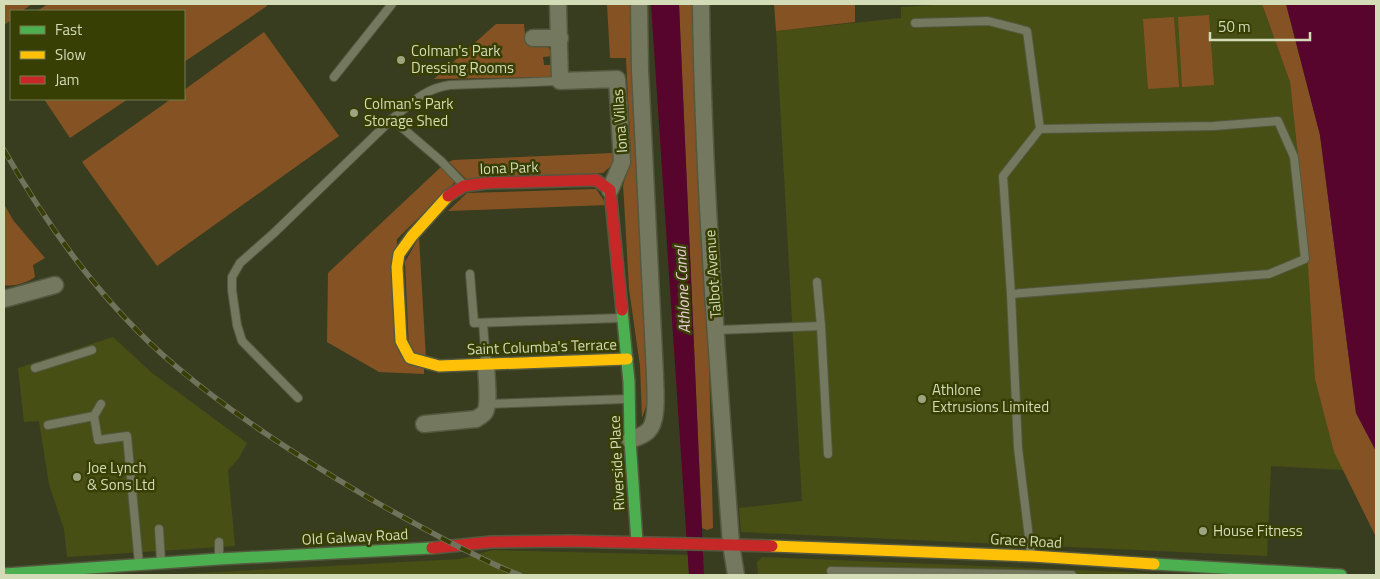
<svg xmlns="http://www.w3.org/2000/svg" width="1380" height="579" viewBox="0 0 1380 579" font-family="'Titillium Web',sans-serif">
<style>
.built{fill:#474f15}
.green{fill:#855323}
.water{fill:#58052e}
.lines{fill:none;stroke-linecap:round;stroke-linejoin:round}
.lane-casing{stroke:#53583f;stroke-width:10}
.street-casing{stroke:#53583f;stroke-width:19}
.fast-casing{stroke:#53583f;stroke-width:14}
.slow-casing{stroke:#53583f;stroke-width:14}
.jam-casing{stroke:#53583f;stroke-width:14}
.lane{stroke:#73785e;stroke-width:8}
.street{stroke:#73785e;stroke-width:16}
.fast{stroke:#4caf50;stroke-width:11}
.slow{stroke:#ffc107;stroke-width:11}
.jam{stroke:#c62828;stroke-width:11}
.rail-casing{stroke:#6f735c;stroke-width:5.5}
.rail{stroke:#373f05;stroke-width:4;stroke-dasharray:11;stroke-linecap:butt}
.poi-dot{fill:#9da482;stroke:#373f05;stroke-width:2}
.labels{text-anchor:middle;stroke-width:5;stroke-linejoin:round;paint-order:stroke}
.poi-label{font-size:15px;fill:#d3dbb7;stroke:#373f05;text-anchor:start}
.street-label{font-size:15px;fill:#d3dbb7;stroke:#373f05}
.water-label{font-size:16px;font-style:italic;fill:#ecccd6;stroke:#373f05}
</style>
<rect width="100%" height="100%" fill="#393d20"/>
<!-- built -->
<g class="built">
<polygon points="951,4 1262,4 1290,82 1306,231 1334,451 1343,470 1271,466 1267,556 741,532 739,508 802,501 776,31 901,18 901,7"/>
<polygon points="113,337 152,373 247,443 239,458 228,470 235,546 67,557 64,529 49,484 39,421 24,422 18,368"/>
<polygon points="493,550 688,555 689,575 161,575 460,559"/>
<polygon points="762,557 1126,572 1170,575 758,575 757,562"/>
</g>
<!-- green -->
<g class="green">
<polygon points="4,4 32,4 22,11 11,11 11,20 4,25"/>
<polygon points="48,4 266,4 267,6 184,62 184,11 37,11"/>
<polygon points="607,4 630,4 648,401 642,418 640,366 629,289 624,200 623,186 631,157 626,58 610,58"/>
<polygon points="679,4 693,4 708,321 713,528 707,530 702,528"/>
<polygon points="774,4 855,4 855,22 776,31"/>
<polygon points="1262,4 1286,4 1320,135 1356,413 1376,451 1376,537 1334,452 1315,379 1306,231 1290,82"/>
<polygon points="1209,15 1214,85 1182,87 1178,17"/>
<polygon points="1174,17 1179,87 1148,89 1143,19"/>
<path d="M496,24H524L526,44C538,45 549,42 554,56L543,57L544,65H553L552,77L434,79Z"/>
<polygon points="264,32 339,136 157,266 82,162 171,99 184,99 184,90"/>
<polygon points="44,99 128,99 70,138"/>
<polygon points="613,153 613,164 603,173 466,179 449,162 453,160"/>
<polygon points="441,167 456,181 397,239 395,343 424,369 424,374 379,372 327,342 328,273"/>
<polygon points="596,189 607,205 448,211 467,193"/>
<path d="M4,204L13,220L45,258L33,265L35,277C27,283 13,287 4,285Z"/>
<polygon points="419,237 426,359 409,349 405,262"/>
</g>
<!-- water -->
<g class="water">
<polygon points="651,4 679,4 704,575 689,575"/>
<polygon points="1286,4 1376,4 1376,451 1356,413 1320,135"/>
</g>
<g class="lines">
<defs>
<g id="lane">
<polyline points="915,23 988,21 1027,31 1040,129 1003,176 1011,294 1018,448 1031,554"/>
<polyline points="334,77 392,4"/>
<path d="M392,119C412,103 423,89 450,85L560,81"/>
<polyline points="470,274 474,323 621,318"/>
<polyline points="817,282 821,326"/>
<polyline points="1011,294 1269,274 1305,259 1294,157 1278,121 1214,126 1040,129"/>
<polyline points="483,323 486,363"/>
<polyline points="717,330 821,326 828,454"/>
<polyline points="35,368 92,350"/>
<polyline points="298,398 242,341 237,325 232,290 232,277 240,263 274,233 392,119 441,161 463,184"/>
<polyline points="101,404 94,416 98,440 127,436 139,564"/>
<polyline points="487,404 627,399"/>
<polyline points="48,425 94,416"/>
<polyline points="159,529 161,561"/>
<polyline points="219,557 219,542"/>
<polyline points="831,571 1072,575"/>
</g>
<g id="street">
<polyline points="558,4 560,81 617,79 622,162 610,190"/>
<path d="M701,4C703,184 718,364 731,544L736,575"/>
<polyline points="533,38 560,38"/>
<polyline points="4,299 55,285"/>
<path d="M424,424L476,419C479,417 483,415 485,412C490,403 486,374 486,364"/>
<path d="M630,440C636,438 644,435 648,431C659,421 655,388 655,375L640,70L639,4"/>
</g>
<g id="fast">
<polyline points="622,310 629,382 630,440 637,542"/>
<polyline points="1154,564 1341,575"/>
<polyline points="4,574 219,559 432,548"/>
</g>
<g id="slow">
<polyline points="448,196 412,236 399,254 397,267 401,341 410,358 439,366 627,359"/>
<polyline points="772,546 1031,556 1154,564"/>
</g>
<g id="jam">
<polyline points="448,196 464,186 486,183 596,180 610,190 622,310"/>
<polyline points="432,548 491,542 570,541 772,546"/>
</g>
</defs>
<!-- lane casing -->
<use href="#lane" class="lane-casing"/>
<!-- street casing -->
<use href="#street" class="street-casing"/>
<!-- fast casing -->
<use href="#fast" class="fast-casing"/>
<!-- slow casing -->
<use href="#slow" class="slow-casing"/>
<!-- jam casing -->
<use href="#jam" class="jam-casing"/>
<!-- lane -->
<use href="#lane" class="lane"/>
<!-- street -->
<use href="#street" class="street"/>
<!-- fast -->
<use href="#fast" class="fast"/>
<!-- slow -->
<use href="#slow" class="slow"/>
<!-- jam -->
<use href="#jam" class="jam"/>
<defs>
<path id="rail" d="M4,150C49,229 108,310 178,368C235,416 298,456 362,494C391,511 421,527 451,543C474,554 496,567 520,575"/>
</defs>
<!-- rail casing -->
<use href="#rail" class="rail-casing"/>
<!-- rail -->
<use href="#rail" class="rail"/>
</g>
<!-- markers -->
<g class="poi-dot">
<circle cx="401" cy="60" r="5"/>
<circle cx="354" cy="113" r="5"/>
<circle cx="922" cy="399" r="5"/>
<circle cx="77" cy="477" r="5"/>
<circle cx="1203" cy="531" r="5"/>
</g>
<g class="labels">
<!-- poi labels -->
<g class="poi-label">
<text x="411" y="56">Colman's Park<tspan x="411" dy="17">Dressing Rooms</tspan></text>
<text x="364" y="109">Colman's Park<tspan x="364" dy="17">Storage Shed</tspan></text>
<text x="932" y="395">Athlone<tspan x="932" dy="17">Extrusions Limited</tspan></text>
<text x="87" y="473">Joe Lynch<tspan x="87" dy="17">&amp; Sons Ltd</tspan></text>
<text x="1213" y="536">House Fitness</text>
</g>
<!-- street labels -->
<g class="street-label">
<text transform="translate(620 121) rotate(-94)" y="5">Iona Villas</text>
<text transform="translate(509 168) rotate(-2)" y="5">Iona Park</text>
<text transform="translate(713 274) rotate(-94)" y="5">Talbot Avenue</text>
<text transform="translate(542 347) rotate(-2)" y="5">Saint Columba's Terrace</text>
<text transform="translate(617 463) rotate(-93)" y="5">Riverside Place</text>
<text transform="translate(355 537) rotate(-3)" y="5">Old Galway Road</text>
<text transform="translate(1026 541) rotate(3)" y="5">Grace Road</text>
</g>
<!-- water labels -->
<g class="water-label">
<text transform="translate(682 290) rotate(-93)" y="6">Athlone Canal</text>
</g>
</g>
<!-- border -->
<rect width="1380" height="579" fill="none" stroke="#d3dbb7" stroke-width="10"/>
<!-- legend -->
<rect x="10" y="10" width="175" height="90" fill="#373f05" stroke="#757d4c"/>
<rect x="20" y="26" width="25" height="8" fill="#4caf50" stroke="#757d4c"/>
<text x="55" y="35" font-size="15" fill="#d3dbb7">Fast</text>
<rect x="20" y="51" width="25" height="8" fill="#ffc107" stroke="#757d4c"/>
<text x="55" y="60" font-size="15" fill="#d3dbb7">Slow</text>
<rect x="20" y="76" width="25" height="8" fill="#c62828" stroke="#757d4c"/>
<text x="55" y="85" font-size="15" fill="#d3dbb7">Jam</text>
<!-- scale -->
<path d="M1210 32v8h100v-8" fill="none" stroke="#d3dbb7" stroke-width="2.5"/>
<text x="1218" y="32" font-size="15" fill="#d3dbb7" stroke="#373f05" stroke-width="4" paint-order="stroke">50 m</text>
</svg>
